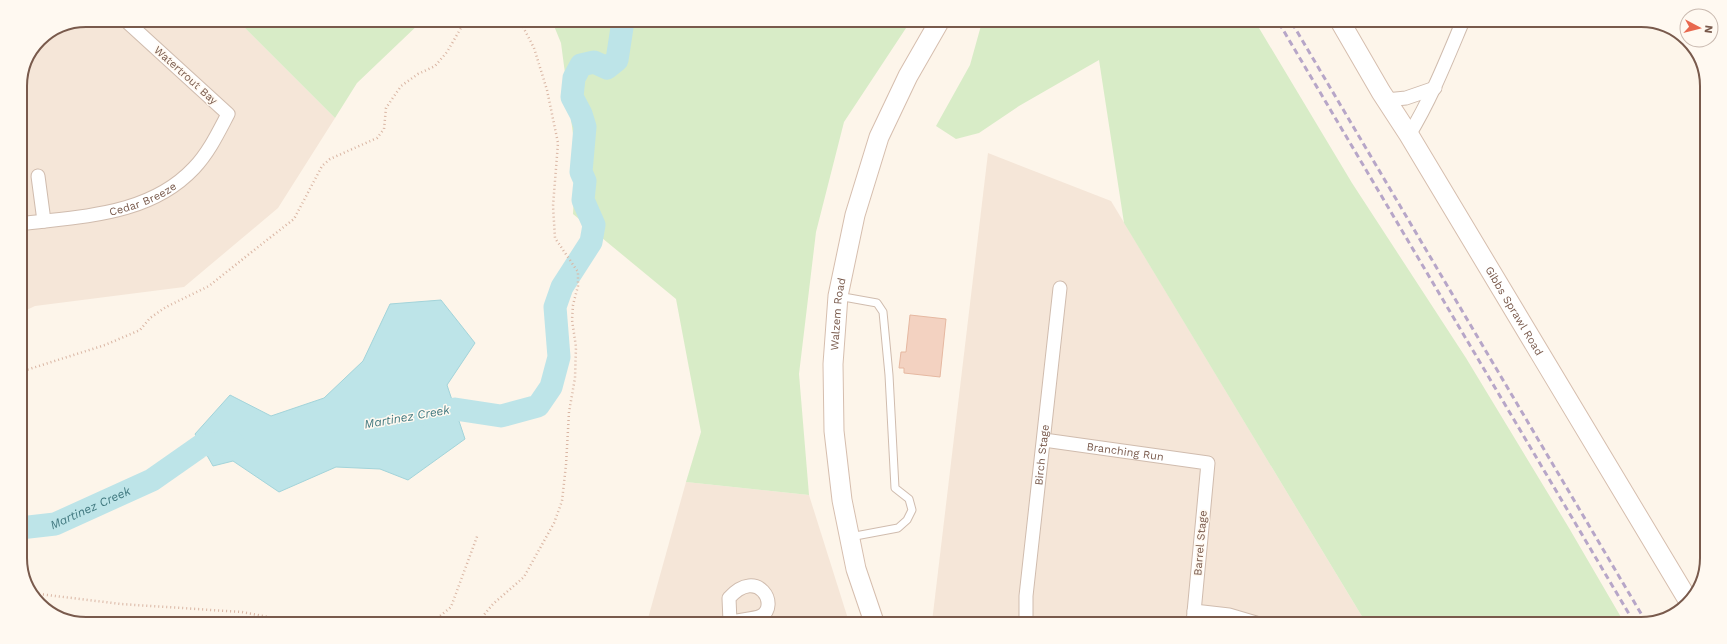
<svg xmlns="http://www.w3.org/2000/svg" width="1727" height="644" viewBox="0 0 1727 644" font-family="'Work Sans',sans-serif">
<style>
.residential{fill:#f5e6d8}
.green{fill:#d8ecc7}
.water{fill:#bde4e8;stroke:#a3d4da}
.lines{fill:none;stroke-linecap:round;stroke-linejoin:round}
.river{stroke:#bde4e8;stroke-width:23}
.building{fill:#f3d2c1;stroke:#e6b8a1}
.service-casing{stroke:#d0bcae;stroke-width:9}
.minor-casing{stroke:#d0bcae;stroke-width:15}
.secondary-casing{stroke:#d6beae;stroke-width:21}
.path{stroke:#d9b5a3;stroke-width:2.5;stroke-dasharray:1 3;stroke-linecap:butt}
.service{stroke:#fff;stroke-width:7}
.minor{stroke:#fff;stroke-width:13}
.secondary{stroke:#fff;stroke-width:19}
.rail{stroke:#b7a6c8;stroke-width:3;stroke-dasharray:6 4;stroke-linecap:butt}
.labels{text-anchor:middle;stroke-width:3;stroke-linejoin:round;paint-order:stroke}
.street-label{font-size:11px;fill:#795a4c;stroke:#fff9f1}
.water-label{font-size:12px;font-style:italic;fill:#3f777e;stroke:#fff9f1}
.rim{fill:none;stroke:#795a4c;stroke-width:2}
</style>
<rect width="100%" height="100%" fill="#fdf5ea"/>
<!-- residential -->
<g class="residential">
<polygon points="86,20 237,20 335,118 278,208 184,287 35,306 20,313 20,82 39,39"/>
<polygon points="988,153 1111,201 1366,623 932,622"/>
<polygon points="686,482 809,495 849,622 647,622"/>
</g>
<!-- green -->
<g class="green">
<polygon points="237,20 422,21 357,83 335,118"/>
<polygon points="552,21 910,22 844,122 816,232 799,374 809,495 686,482 701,432 676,299 573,214 576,157 561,43"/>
<polygon points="982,22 1256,23 1352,183 1466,358 1569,528 1625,624 1366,623 1124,223 1099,60 1019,106 979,133 956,139 936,126 970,65"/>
</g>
<!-- water -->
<polygon class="water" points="441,300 475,343 447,385 465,439 408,480 380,469 336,467 279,492 233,461 213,466 195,434 230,395 271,416 324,398 363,361 390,304"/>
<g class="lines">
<!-- river -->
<g class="river">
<polyline points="424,414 455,409 501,416 538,406 551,387 559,357 555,307 562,287 591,242 594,225 583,200 585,181 581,172 585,127 581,114 572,97 574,78 581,65 594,62 607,68 617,60 623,21"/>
<path id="s1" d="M20,528L55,524L152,480L202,445L233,443"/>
</g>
</g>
<!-- building -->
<polygon class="building" points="910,315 946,319 940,377 904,373 904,368 899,368 901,352 906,352"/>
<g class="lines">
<defs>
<polyline id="service" points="838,296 877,303 883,312 889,375 895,488 909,499 912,510 907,520 898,528 850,537"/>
<g id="minor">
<polyline points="1386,100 1406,98 1435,88"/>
<path d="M1409,135C1431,99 1446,61 1462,23"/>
<polyline points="38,176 44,221"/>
<path id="s2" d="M20,224C81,216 149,216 194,168C209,152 218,133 228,114L125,20"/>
<path id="s3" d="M1044,440L1208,463L1193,623"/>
<polyline points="1194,611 1229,615 1256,623"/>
<path d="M730,622L729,598C758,566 780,606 761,616C755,619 738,620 731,622"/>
<path id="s4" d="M1026,623V596L1060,288"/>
</g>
<g id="secondary">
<path id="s5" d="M1341,23L1381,92L1409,135L1688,600"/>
<path id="s6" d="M874,622L856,569L842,500L834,431L833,364L838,296L855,215L879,137L908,76L939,22"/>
</g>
</defs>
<!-- service casing -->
<use href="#service" class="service-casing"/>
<!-- minor casing -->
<use href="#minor" class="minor-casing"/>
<!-- secondary casing -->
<use href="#secondary" class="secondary-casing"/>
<!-- path -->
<g class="path">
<polyline points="20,372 105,345 140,330 150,318 166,307 209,286 258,247 294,219 322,166 330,159 377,138 384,129 386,108 401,86 418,74 435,66 447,52 465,21"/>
<polyline points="31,593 121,604 242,612 289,621"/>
<polyline points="434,621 451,607 478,534"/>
<polyline points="480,621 483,616 493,604 524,577 554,523 562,501 566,465 569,412 575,378 576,347 572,320 573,305 578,286 578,272 555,238 553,206 558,143 547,90 534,48 520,21"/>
</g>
<!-- service -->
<use href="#service" class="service"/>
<!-- minor -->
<use href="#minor" class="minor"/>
<!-- secondary -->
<use href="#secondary" class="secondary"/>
<!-- rail -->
<g class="rail">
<polyline points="1279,23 1635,624"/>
<polyline points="1292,23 1646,622"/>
</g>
</g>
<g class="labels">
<!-- street labels -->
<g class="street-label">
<text transform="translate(186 75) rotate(42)" y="4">Watertrout Bay</text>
<text dy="4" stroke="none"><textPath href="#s2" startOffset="126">Cedar Breeze</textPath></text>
<text dy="4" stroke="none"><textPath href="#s5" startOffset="336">Gibbs Sprawl Road</textPath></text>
<text dy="4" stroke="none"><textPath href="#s6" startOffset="313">Walzem Road</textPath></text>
<text dy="4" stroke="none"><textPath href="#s3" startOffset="82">Branching Run</textPath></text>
<text dy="4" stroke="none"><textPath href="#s4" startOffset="169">Birch Stage</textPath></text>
<text transform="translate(1200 543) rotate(-85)" y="4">Barrel Stage</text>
</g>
<!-- water labels -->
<g class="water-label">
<text transform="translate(407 417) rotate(-10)" y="4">Martinez Creek</text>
<text dy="4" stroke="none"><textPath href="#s1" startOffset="74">Martinez Creek</textPath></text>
</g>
</g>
<!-- crop -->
<path d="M0 0H1727V644H0ZM86 27H1641A59 59 0 0 1 1700 86V558A59 59 0 0 1 1641 617H86A59 59 0 0 1 27 558V86A59 59 0 0 1 86 27Z" fill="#fff9f1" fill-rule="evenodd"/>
<path class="rim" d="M86 27H1641A59 59 0 0 1 1700 86V558A59 59 0 0 1 1641 617H86A59 59 0 0 1 27 558V86A59 59 0 0 1 86 27Z"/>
<!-- north arrow -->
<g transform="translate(1699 28) rotate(97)"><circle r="19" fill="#fff9f1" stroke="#c9b9af"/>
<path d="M0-3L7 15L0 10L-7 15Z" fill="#e8684e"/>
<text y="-6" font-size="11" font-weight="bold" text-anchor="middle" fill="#795a4c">N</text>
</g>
</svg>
